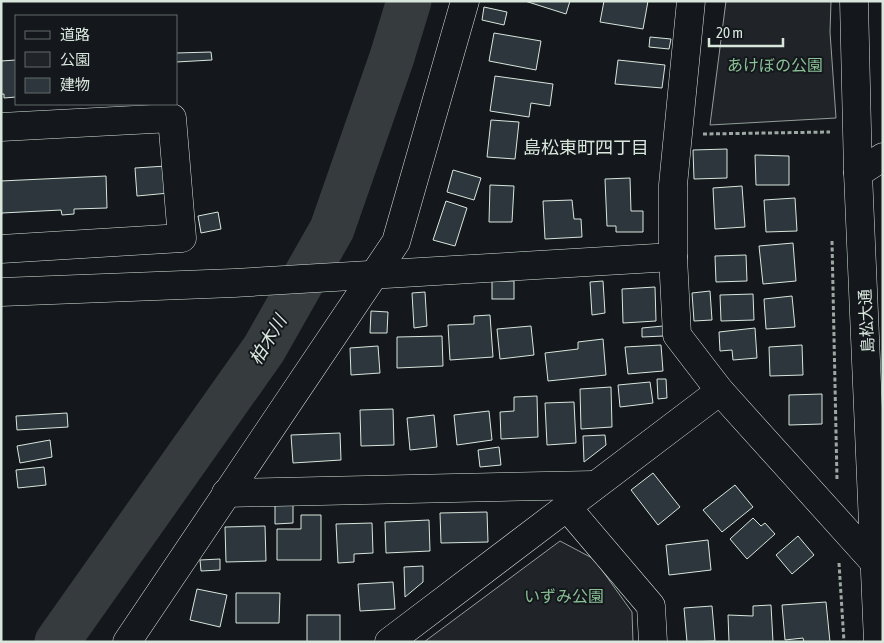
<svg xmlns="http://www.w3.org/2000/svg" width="884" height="643" viewBox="0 0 884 643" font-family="'Asap Condensed','Noto Sans JP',sans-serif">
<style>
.green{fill:#202428;stroke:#939e99}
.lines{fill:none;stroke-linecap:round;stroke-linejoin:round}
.river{stroke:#363b3e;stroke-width:45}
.building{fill:#2c363c;stroke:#d8e6dc}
.minor-casing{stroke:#d8e6dc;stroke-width:29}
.path{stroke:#9da8a2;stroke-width:3;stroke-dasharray:4 2.5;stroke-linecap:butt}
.minor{stroke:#14181c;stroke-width:28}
.labels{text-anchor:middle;stroke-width:4;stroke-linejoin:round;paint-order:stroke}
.park-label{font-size:16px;fill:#8ac095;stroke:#14181c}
.street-label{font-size:16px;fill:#d8e6dc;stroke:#14181c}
.neighbourhood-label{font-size:18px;fill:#d8e6dc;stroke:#14181c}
.water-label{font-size:18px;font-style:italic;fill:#d8e6dc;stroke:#14181c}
</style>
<rect width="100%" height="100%" fill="#14181c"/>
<!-- green -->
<g class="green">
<polygon points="726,1 831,1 830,32 836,118 710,125"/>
<polygon points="560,541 594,559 632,612 633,642 424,642"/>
</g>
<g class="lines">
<!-- river -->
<polyline class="river" points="57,642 264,349 332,229 392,57 409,1"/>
</g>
<!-- building -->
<g class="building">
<polygon points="525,1 570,1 566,14"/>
<polygon points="604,1 648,1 643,29 600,22"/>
<polygon points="484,7 507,12 504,25 482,20"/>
<polygon points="494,33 541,41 536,70 489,61"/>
<polygon points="650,37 671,39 669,49 649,47"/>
<polygon points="211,52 212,60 176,62 176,53"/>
<polygon points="16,60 16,97 4,98 4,94 1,94 1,61"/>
<polygon points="618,60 665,65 662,88 615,84"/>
<polygon points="495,76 553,84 550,106 531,103 529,117 490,111"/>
<polygon points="491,120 519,122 515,159 487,157"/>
<polygon points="727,149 727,178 694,179 693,150"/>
<polygon points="755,155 789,156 789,185 756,185"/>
<polygon points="166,166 169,193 137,196 135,168"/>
<polygon points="453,170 481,178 474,200 447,192"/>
<polygon points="106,176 107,208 74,209 74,214 62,215 61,210 2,213 1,218 1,181"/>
<polygon points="630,178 631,211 643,211 643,232 616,232 616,226 607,226 605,179"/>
<polygon points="490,185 514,186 512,222 489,222"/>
<polygon points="742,186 745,227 715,229 713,188"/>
<polygon points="795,198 797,231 766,232 764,200"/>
<polygon points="572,200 574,219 581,219 582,237 545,239 543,201"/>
<polygon points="446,201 467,208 455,246 433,240"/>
<polygon points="218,212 221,229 201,233 198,216"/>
<polygon points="793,243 796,281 763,284 759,246"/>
<polygon points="746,255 747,281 716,282 715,256"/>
<rect x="492" y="281" width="22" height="18"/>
<polygon points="603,281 605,313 592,315 590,282"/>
<polygon points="655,287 656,321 623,323 622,289"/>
<polygon points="710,291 712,320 694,321 692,293"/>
<polygon points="425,292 427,326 414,328 412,293"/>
<polygon points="753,294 754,320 721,321 720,295"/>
<polygon points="792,296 795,327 766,329 764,299"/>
<polygon points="371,311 388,312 387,333 370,333"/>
<polygon points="490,315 493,357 450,360 448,325 474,324 474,316"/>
<polygon points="531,326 534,355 500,359 497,329"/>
<polygon points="663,326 664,336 642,337 642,328"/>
<polygon points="755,328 757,358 733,360 732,350 720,351 719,332"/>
<polygon points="442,336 443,366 397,368 397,337"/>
<polygon points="603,339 606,375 548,381 545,353 578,349 578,342"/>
<polygon points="661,345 663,371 628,374 625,347"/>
<polygon points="802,345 803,375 770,376 769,347"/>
<polygon points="378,346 380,373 351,375 350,348"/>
<polygon points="657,379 666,379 667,398 658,399"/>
<polygon points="650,382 653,403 620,407 618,385"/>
<polygon points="611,387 612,427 581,429 580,389"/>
<polygon points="822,394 822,424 789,425 789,395"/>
<polygon points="537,396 538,437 501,439 500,412 514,411 514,397"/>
<polygon points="574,402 576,443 547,445 545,403"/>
<polygon points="393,409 394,445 361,446 360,410"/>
<polygon points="489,411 492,440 457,445 454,415"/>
<polygon points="67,413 68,427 17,430 16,416"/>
<polygon points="434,415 437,447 410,450 407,418"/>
<polygon points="340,433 341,460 293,463 291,435"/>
<polygon points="605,435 606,445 584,462 583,436"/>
<polygon points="50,440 52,457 20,463 17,446"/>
<polygon points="499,447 501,465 480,467 478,450"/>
<polygon points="44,467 46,485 18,488 16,470"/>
<polygon points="653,473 680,507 658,525 631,490"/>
<polygon points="735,485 753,507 722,532 703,510"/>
<polygon points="275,504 293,504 293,523 275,524"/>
<polygon points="487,512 488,542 441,543 440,513"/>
<polygon points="301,515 321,515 321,560 277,560 277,529 301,529"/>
<polygon points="753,518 761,526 765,523 775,534 747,559 730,539"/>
<polygon points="429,520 430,551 386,553 385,522"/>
<polygon points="372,523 373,553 354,554 354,562 338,563 336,524"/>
<polygon points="265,526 266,561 226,562 225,527"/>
<polygon points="798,536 814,555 792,574 776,555"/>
<polygon points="708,540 711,570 669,575 666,545"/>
<polygon points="220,559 220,570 201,571 200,560"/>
<polygon points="423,566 423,582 405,597 404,567"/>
<polygon points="393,582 395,609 360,611 358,584"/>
<polygon points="197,589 227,595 220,627 190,620"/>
<polygon points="236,593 280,593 279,623 236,623"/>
<polygon points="826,602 830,642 804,642 803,638 785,640 782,605"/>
<polygon points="771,605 773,642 729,642 728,615 753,616 753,606"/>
<polygon points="712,606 715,641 687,642 684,608"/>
<rect x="307" y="615" width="33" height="27"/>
</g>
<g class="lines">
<defs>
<g id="minor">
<polyline points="691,1 673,185 673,257 677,335 720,391 876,564"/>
<polyline points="854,1 858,173 878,642"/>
<polyline points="1,127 172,118 182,238 1,249"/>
<polyline points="858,173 883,157"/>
<polyline points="1,292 234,283 673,257"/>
<polyline points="226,493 593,485"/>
<polyline points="566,506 651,606 653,642"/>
<polyline points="127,642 396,242 465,1"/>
<polyline points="389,642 720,391"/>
</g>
</defs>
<!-- minor casing -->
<use href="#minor" class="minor-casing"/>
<!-- path -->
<g class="path">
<polyline points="703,134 830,132"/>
<polyline points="832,241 837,480"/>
<polyline points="839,563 844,642"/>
</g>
<!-- minor -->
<use href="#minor" class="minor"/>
</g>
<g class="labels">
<!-- park labels -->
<g class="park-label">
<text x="775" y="71">あけぼの公園</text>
<text x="564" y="602">いずみ公園</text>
</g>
<!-- street labels -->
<g class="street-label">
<text transform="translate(866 321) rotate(-93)" y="6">島松大通</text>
</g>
<!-- neighbourhood labels -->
<g class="neighbourhood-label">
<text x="586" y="154">島松東町四丁目</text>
</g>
<!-- water labels -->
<g class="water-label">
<text transform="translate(268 340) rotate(-59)" y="6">柏木川</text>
</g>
</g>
<!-- border -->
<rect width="884" height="643" fill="none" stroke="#d8e6dc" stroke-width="5"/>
<!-- legend -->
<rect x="15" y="15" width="162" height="90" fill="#14181c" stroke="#626a69"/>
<rect x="25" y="31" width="25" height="8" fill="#14181c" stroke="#626a69"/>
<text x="60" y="40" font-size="15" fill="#d8e6dc">道路</text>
<rect x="25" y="52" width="25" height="15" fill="#202428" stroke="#626a69"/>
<text x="60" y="65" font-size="15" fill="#d8e6dc">公園</text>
<rect x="25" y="78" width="25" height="15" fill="#2c363c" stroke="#626a69"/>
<text x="60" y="90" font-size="15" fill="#d8e6dc">建物</text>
<!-- scale -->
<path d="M709 38v8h74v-8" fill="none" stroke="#d8e6dc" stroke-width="2.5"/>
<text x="716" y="38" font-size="15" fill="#d8e6dc" stroke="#14181c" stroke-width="4" paint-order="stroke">20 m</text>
</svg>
